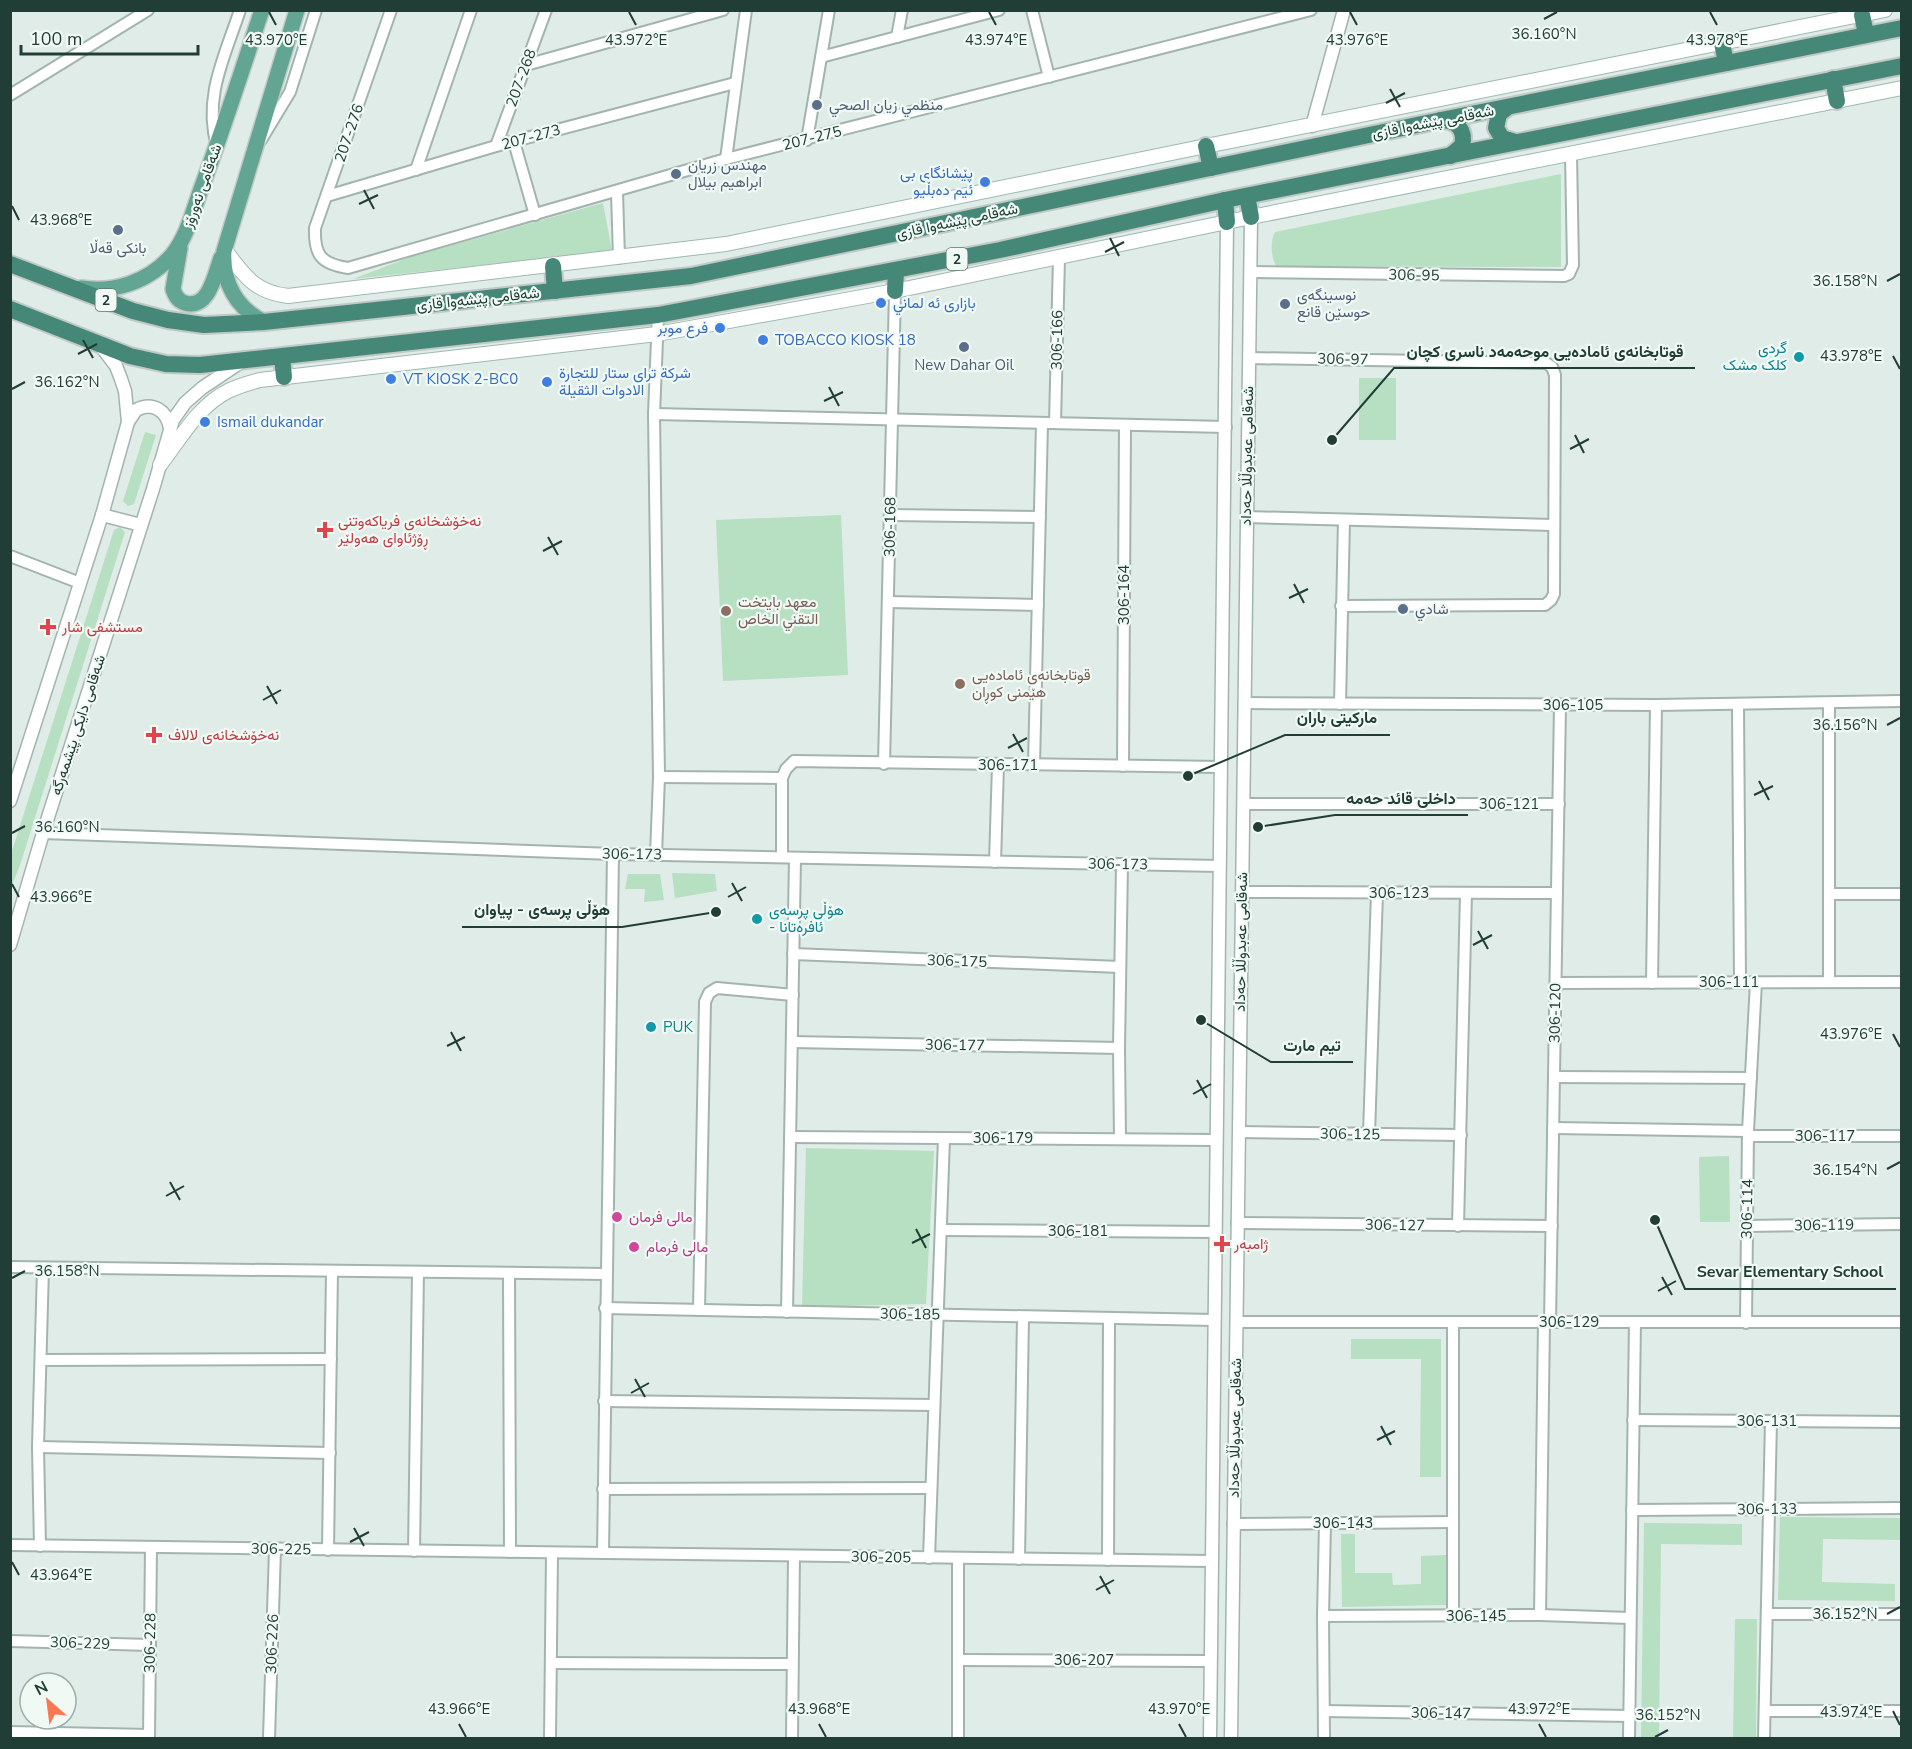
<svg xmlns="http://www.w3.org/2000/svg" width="1912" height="1749" viewBox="0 0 1912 1749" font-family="'Nunito Sans',Vazirmatn,sans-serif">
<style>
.green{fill:#b7dfc1}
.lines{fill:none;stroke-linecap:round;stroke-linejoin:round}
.minor-casing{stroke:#a3b4ae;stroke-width:14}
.tertiary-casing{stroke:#a3b4ae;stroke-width:15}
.secondary-casing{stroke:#9eb9af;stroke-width:16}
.primary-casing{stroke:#c1c9c6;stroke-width:18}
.trunk-casing{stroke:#c1c9c6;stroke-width:20}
.minor{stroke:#fff;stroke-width:10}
.tertiary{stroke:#fff;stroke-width:12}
.secondary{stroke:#fff;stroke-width:14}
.primary{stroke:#62a592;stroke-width:15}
.trunk{stroke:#468878;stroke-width:16}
.ticks{fill:none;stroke:#203e35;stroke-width:2}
.service-dot{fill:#5c6f8a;stroke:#f1f9f5;stroke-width:2}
.shop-dot{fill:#3f7fe0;stroke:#f1f9f5;stroke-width:2}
.culture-dot{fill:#0f9aa8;stroke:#f1f9f5;stroke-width:2}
.health-dot{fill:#e0444e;stroke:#f1f9f5;stroke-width:2}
.education-dot{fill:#8d6e63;stroke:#f1f9f5;stroke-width:2}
.hotel-dot{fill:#d1479c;stroke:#f1f9f5;stroke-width:2}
.labels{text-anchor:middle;stroke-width:4.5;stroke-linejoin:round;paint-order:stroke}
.shield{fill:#f1f9f5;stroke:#5f766f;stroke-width:1.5}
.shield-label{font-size:14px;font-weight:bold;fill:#203e35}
.street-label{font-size:15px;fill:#203e35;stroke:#f1f9f5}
.service-label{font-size:15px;fill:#4e5e75;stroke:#f1f9f5;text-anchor:start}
.shop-label{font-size:15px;fill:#366cbe;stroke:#f1f9f5;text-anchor:start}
.culture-label{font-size:15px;fill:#0d838f;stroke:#f1f9f5;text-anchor:start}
.health-label{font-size:15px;fill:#be3a42;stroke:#f1f9f5;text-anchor:start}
.education-label{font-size:15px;fill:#785e54;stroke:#f1f9f5;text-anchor:start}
.hotel-label{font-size:15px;fill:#b23c85;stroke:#f1f9f5;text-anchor:start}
.ticks-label{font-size:15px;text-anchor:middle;fill:#203e35;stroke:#f1f9f5;stroke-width:4.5;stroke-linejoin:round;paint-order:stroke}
.leader{fill:none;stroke:#203e35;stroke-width:2}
.callout-dot{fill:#203e35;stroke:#f1f9f5;stroke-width:2}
.callout-label{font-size:16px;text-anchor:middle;font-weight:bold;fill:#203e35;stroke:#f1f9f5;stroke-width:4.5;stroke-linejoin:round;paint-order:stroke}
</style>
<rect width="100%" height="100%" fill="#e0ece7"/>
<!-- green -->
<g class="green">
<path d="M1561,174V267L1276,266C1271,257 1270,241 1275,232Z"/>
<polygon points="603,203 612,251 353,279 410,257"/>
<rect x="1359" y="378" width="37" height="62"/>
<polygon points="145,432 156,435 134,504 128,506 123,501"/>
<polygon points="841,515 848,675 723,681 716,520"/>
<polygon points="120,527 125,532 21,862 11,888 11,854 114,530"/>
<polygon points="672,873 715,874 717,891 675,898"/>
<polygon points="628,874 660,874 664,900 644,902 645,889 625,889"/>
<polygon points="806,1148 934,1151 926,1304 802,1307"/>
<polygon points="1729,1156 1730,1222 1700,1222 1699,1157"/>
<polygon points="1351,1339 1441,1339 1441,1477 1420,1477 1421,1359 1351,1359"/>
<polygon points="1780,1517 1901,1518 1901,1540 1823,1539 1822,1582 1895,1584 1895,1601 1778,1600"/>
<polygon points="1644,1523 1742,1524 1742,1545 1661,1544 1659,1738 1641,1738"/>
<polygon points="1341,1534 1355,1534 1355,1573 1392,1573 1393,1585 1421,1584 1421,1556 1447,1555 1447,1605 1342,1607"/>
<polygon points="1735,1619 1757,1619 1756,1738 1733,1738"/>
</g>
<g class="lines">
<defs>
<g id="minor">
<path d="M391,10L315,228C314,255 321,264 348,268L726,159L1311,10"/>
<polyline points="1032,10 1049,77"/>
<polyline points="897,37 902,10"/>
<polyline points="821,57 999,10"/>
<polyline points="526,65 723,10"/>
<polyline points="10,95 148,10"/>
<polyline points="261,140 290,92 316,10"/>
<polyline points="807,140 829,10"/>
<polyline points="514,142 535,215"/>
<path d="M217,146C203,97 225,56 240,10"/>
<polyline points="496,146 546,10"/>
<polyline points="726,159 746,10"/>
<polyline points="416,170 471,10"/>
<polyline points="617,192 619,258"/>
<polyline points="327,196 496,146 735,83"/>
<polyline points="1250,272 1564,276 1569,274 1573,265 1571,154"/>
<polyline points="1249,358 1546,363 1552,367 1555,375 1554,594 1551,600 1545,605 1341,606"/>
<polyline points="654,414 1226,427"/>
<polyline points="1055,423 1059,257"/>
<polyline points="890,515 1040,517"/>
<polyline points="1246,517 1553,525"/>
<polyline points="10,556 80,583"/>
<polyline points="888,602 1038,605"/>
<polyline points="1244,703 1656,705 1902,701"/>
<polyline points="1340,704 1344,520"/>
<polyline points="1738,704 1740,982"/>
<polyline points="884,764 895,291"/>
<polyline points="1034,765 1042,423"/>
<polyline points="1123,766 1125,425"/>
<polyline points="659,777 782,778"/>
<polyline points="1243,804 1559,804"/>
<polyline points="43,833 613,854 1220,866"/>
<polyline points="656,855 659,777 654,414 658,315"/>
<polyline points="782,857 782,778 786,769 794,761 1221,767"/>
<polyline points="995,862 998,765"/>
<polyline points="1242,892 1557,893"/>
<polyline points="1829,894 1902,894"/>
<polyline points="793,954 1120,967"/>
<polyline points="1829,982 1829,703"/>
<polyline points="1556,983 1902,982"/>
<polyline points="1652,983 1656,705"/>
<polyline points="792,1042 1119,1048"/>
<polyline points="1554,1077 1751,1078"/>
<polyline points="1553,1128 1748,1131"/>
<polyline points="1239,1132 1461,1135"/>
<polyline points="1369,1134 1377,893"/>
<polyline points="1748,1136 1902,1136"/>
<polyline points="790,1137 1216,1140"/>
<polyline points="1120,1139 1119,1048 1122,864"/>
<polyline points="1237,1223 1552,1226"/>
<polyline points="1458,1226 1466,893"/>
<polyline points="1747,1226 1902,1224"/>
<polyline points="941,1230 1215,1232"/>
<polyline points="10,1267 606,1274"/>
<polyline points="509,1273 510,1552"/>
<polyline points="605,1308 1214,1320"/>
<polyline points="699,1310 705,1002 709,993 717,988 793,995"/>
<polyline points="787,1312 795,858"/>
<polyline points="1236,1322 1902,1322"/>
<polyline points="1453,1322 1453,1616"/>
<polyline points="1550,1322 1560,705"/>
<polyline points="1746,1323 1748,1131 1756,982"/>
<polyline points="41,1360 331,1359"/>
<polyline points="604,1401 934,1405"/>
<polyline points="1633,1420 1902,1422"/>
<polyline points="38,1447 330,1453"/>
<polyline points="603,1489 931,1488"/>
<polyline points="1632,1510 1902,1508"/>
<polyline points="1233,1524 1453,1522"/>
<polyline points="10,1545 1211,1561"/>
<polyline points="40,1546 38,1447 43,1268"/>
<polyline points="328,1550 332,1271"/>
<polyline points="414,1551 418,1272"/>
<polyline points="603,1553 613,854"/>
<polyline points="929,1558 944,1138"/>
<polyline points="958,1558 958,1738"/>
<polyline points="1019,1559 1023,1317"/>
<polyline points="1108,1560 1109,1318"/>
<polyline points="1767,1614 1902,1614"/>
<polyline points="1540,1615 1544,1322"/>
<polyline points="1323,1616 1540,1615 1630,1618"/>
<polyline points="10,1641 150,1645"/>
<polyline points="958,1660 1210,1661"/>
<polyline points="551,1663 792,1664"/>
<polyline points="1324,1711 1630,1716"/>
<polyline points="1765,1711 1902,1711"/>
<polyline points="10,1732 149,1735"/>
<polyline points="149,1738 151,1547"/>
<polyline points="269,1738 275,1549"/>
<polyline points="550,1738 552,1553"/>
<polyline points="792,1738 794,1556"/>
<polyline points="1324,1738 1323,1616 1325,1523"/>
<polyline points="1629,1738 1635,1322"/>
<polyline points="1764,1738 1771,1421"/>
</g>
<g id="tertiary">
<polyline points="1312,126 1344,10"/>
<path d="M128,422L136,410C153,401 167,411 170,428"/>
<polyline points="102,515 141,525"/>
<polyline points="10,801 102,515 128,422 125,391 121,379 116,366 100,345"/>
<polyline points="10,945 43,833 153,489 173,420 185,403 202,388 241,362"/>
<polyline points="1210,1738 1227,222"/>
<polyline points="1231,1738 1251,217"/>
</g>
<g id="secondary">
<path d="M225,250C244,275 254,292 288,296L726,244L1206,146L1885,10"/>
<path d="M160,465C180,439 198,406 228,391C238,386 249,383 260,380L657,334L895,291L1251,217L1902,88"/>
</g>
<g id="primary">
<path d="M180,248L173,289C175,296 178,301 185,303C209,310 215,274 221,258"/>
<path d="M81,288C114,293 149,282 172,255C187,237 193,211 201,189C223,130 242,70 262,10"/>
<path d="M264,322C236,308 222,282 224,251L297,10"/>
</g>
<g id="trunk">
<polyline points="1862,15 1866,34"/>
<polyline points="1722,43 1726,63"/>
<polyline points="1833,79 1837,101"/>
<polyline points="1508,107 1499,114 1496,128 1502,138 1515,142"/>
<path d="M1441,120C1457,120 1466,130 1462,146L1450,156"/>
<polyline points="1206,146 1211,168"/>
<polyline points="1247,196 1251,217"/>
<polyline points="1225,200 1227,222"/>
<polyline points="10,264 133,311 168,320 204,325 264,322 691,276 1441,120 1902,28"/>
<polyline points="553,266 555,291"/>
<polyline points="895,291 896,271"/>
<polyline points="10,309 130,356 166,364 200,365 658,315 1000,250 1225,200 1902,66"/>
<polyline points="282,357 284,377"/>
</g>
</defs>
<!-- minor casing -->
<use href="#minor" class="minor-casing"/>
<!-- tertiary casing -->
<use href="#tertiary" class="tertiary-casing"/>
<!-- secondary casing -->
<use href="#secondary" class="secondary-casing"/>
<!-- primary casing -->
<use href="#primary" class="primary-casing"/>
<!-- trunk casing -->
<use href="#trunk" class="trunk-casing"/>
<!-- minor -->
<use href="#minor" class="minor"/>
<!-- tertiary -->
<use href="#tertiary" class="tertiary"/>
<!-- secondary -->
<use href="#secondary" class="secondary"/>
<!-- primary -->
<use href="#primary" class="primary"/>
<!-- trunk -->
<use href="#trunk" class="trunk"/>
</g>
<!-- ticks -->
<path class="ticks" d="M269,12L276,25M629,12L636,25M989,12L996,25M1350,12L1357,25M1710,12L1717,25M1544,19L1557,12M1390,89L1400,107M1386,103L1405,93M364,190L374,209M359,204L378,195M12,206L19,220M1110,238L1119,256M1105,252L1124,242M1887,281L1900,274M83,340L93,358M78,354L97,344M1893,356L1900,369M829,387L839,406M12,389L25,382M824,401L843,392M1575,435L1584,453M1570,449L1589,439M548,537L558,555M543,551L562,541M1294,584L1304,603M1289,598L1308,589M267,686L277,704M263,700L281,690M1887,725L1900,718M1013,734L1023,752M1008,748L1027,738M1759,781L1769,800M1754,795L1773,786M12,833L25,826M732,883L742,901M12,884L19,897M728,897L746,887M1478,931L1488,949M1473,945L1492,935M451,1032L461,1051M1893,1034L1900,1047M447,1046L465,1037M1197,1080L1207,1098M1193,1094L1211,1084M1887,1169L1900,1162M170,1182L180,1200M166,1196L184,1186M916,1229L926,1248M912,1243L930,1234M1662,1277L1672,1295M12,1278L25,1271M1658,1291L1676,1281M635,1379L645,1397M631,1393L649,1383M1381,1426L1391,1445M1377,1440L1395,1431M354,1528L364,1546M350,1542L369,1532M12,1562L19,1575M1100,1576L1110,1594M1096,1590L1114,1580M1887,1614L1900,1607M1893,1711L1900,1725M459,1724L466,1737M819,1724L826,1737M1179,1724L1186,1737M1539,1724L1546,1737M1655,1737L1668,1730"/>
<!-- markers -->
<g class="service-dot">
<circle cx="817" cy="105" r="6"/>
<circle cx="676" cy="174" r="6"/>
<circle cx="118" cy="230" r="6"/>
<circle cx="1285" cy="304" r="6"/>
<circle cx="964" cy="347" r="6"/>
<circle cx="1403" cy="609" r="6"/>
</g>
<g class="shop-dot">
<circle cx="985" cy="182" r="6"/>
<circle cx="881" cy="303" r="6"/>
<circle cx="720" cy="328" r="6"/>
<circle cx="763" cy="340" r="6"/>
<circle cx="391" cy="379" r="6"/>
<circle cx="547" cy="382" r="6"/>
<circle cx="205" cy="422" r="6"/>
</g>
<g class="culture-dot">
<circle cx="1799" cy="357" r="6"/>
<circle cx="757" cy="919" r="6"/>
<circle cx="651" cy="1027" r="6"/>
</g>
<g class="health-dot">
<path d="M322 521h6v6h6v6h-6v6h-6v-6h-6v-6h6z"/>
<path d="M45 618h6v6h6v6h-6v6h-6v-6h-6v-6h6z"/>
<path d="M151 726h6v6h6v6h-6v6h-6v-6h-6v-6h6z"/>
<path d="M1219 1235h6v6h6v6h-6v6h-6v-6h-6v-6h6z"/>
</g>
<g class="education-dot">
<circle cx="726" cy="611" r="6"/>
<circle cx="960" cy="684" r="6"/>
</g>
<g class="hotel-dot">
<circle cx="617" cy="1217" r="6"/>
<circle cx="634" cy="1247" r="6"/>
</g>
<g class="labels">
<!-- shield labels -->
<g class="shield">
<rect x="946.5" y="248" width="21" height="22" rx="4.5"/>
<rect x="95.5" y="289" width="21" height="22" rx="4.5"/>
</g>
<g class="shield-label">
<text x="957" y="264">2</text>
<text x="106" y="305">2</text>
</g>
<!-- street labels -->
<g class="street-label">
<text transform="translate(521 78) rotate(-70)" y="5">207-268</text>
<text transform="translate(1433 122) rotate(-11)" y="5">شەقامی پێشەوا قازی</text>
<text transform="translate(349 133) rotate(-71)" y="5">207-276</text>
<text transform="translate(531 137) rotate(-15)" y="5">207-273</text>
<text transform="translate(812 138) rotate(-14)" y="5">207-275</text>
<text transform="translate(202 186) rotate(-70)" y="5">شەقامی نەورۆز</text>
<text transform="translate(957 221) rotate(-12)" y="5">شەقامی پێشەوا قازی</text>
<text transform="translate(1414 275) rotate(1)" y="5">306-95</text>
<text transform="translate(478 299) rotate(-6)" y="5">شەقامی پێشەوا قازی</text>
<text transform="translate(1057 340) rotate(-89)" y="5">306-166</text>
<text transform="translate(1343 359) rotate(1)" y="5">306-97</text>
<text transform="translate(1247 456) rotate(-89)" y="5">شەقامی عەبدوڵڵا حەداد</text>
<text transform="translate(890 527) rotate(-89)" y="5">306-168</text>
<text transform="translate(1124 595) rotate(-90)" y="5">306-164</text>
<text x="1573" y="710">306-105</text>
<text transform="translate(78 725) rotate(-72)" y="5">شەقامی دایکی پێشمەرگە</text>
<text x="1008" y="770">306-171</text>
<text x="1509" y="809">306-121</text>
<text transform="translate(632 854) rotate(1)" y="5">306-173</text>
<text transform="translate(1118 864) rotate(1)" y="5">306-173</text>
<text x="1399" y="898">306-123</text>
<text transform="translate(1241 942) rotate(-89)" y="5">شەقامی عەبدوڵڵا حەداد</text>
<text transform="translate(957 961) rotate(2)" y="5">306-175</text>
<text x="1729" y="987">306-111</text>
<text transform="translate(1555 1013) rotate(-89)" y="5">306-120</text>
<text transform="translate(955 1045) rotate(1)" y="5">306-177</text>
<text transform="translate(1350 1134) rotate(1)" y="5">306-125</text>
<text x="1825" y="1141">306-117</text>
<text x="1003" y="1143">306-179</text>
<text transform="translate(1747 1209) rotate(-89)" y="5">306-114</text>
<text transform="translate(1395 1225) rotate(1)" y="5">306-127</text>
<text transform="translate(1824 1225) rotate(-1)" y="5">306-119</text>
<text x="1078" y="1236">306-181</text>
<text transform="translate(910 1314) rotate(1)" y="5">306-185</text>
<text x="1569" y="1327">306-129</text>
<text x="1767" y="1426">306-131</text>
<text transform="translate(1235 1428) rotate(-89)" y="5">شەقامی عەبدوڵڵا حەداد</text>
<text transform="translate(1767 1509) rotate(-1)" y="5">306-133</text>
<text x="1343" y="1528">306-143</text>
<text transform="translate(281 1549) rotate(1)" y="5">306-225</text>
<text transform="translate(881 1557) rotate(1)" y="5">306-205</text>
<text x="1476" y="1621">306-145</text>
<text transform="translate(80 1643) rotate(2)" y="5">306-229</text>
<text transform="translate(150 1643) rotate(-89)" y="5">306-228</text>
<text transform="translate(272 1644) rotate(-88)" y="5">306-226</text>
<text x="1084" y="1665">306-207</text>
<text transform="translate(1441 1713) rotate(1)" y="5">306-147</text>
</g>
<!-- service labels -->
<g class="service-label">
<text x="829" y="110">منظمي زيان الصحي</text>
<text x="688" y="170">مهندس زريان<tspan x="688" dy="17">ابراهيم بيلال</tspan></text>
<text x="118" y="253" text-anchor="middle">بانکی قەڵا</text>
<text x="1297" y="300">نوسینگەی<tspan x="1297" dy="17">حوسێن قانع</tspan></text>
<text x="964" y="370" text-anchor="middle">New Dahar Oil</text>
<text x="1415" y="614">شادي</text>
</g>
<!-- shop labels -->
<g class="shop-label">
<text x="973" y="178" text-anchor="end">پێشانگای بی<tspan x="973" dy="17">ئیم دەبڵیو</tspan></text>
<text x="893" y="308">بازارى ئه لماني</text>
<text x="708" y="333" text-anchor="end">فرع موبر</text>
<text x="775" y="345">TOBACCO KIOSK 18</text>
<text x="559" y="378">شركة ترای ستار للتجارة<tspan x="559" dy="17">الادوات الثقيلة</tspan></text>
<text x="403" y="384">VT KIOSK 2-BC0</text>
<text x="217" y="427">Ismail dukandar</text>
</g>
<!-- culture labels -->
<g class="culture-label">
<text x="1787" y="353" text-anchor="end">گردی<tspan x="1787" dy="17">کلک مشک</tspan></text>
<text x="769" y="915">هۆڵی پرسەی<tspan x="769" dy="17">- ئافرەتانا</tspan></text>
<text x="663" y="1032">PUK</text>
</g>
<!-- health labels -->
<g class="health-label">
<text x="338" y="526">نەخۆشخانەی فریاکەوتنی<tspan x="338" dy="17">ڕۆژئاوای هەولێر</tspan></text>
<text x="62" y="632">مستشفى شار</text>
<text x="168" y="740">نەخۆشخانەی لالاف</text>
<text x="1234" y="1249">ژامبەر</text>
</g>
<!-- education labels -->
<g class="education-label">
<text x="738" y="607">معهد بايتخت<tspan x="738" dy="17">التقني الخاص</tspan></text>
<text x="972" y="680">قوتابخانەی ئامادەیی<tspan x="972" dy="17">هێمنی کوڕان</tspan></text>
</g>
<!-- hotel labels -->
<g class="hotel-label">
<text x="629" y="1222">مالى فرمان</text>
<text x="646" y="1252">مالى فرمام</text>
</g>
</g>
<g class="ticks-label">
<text x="1544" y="39">36.160°N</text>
<text x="276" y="45">43.970°E</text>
<text x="636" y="45">43.972°E</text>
<text x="996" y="45">43.974°E</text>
<text x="1357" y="45">43.976°E</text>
<text x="1717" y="45">43.978°E</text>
<text x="61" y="225">43.968°E</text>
<text x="1845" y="286">36.158°N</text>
<text x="1851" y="361">43.978°E</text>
<text x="67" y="387">36.162°N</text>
<text x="1845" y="730">36.156°N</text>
<text x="67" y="832">36.160°N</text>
<text x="61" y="902">43.966°E</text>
<text x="1851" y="1039">43.976°E</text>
<text x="1845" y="1175">36.154°N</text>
<text x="67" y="1276">36.158°N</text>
<text x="61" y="1580">43.964°E</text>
<text x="1845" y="1619">36.152°N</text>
<text x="459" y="1714">43.966°E</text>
<text x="819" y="1714">43.968°E</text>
<text x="1179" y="1714">43.970°E</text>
<text x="1539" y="1714">43.972°E</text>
<text x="1851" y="1717">43.974°E</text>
<text x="1668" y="1720">36.152°N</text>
</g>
<!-- callouts -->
<path class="leader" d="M1332 440L1394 368H1695M1188 776L1285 735H1390M1258 827L1335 815H1468M716 912L622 927H462M1201 1020L1271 1062H1353M1655 1220L1685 1289H1896"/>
<g class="callout-dot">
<circle cx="1332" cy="440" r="6"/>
<circle cx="1188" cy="776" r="6"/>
<circle cx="1258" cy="827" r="6"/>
<circle cx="716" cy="912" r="6"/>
<circle cx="1201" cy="1020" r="6"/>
<circle cx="1655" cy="1220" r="6"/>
</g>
<g class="callout-label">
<text x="1545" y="357">قوتابخانەی ئامادەیی موحەمەد ناسری کچان</text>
<text x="1337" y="723">ماركيتى باران</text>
<text x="1401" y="804">داخلی قائد حەمە</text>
<text x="542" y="915">هۆڵی پرسەی - پیاوان</text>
<text x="1312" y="1051">تيم مارت</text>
<text x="1790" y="1277">Sevar Elementary School</text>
</g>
<!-- border -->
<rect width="1912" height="1749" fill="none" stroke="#203e35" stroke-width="24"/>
<!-- north arrow -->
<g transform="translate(48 1701) rotate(332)"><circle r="28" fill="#f1f9f5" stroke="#9daea8" stroke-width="1.5"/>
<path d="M0-4.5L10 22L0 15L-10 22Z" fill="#fc764f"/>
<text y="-9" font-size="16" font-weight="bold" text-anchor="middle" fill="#203e35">N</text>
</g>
<!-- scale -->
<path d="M21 45v9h177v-9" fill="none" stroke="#203e35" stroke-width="3"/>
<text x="30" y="45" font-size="18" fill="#203e35" stroke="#f1f9f5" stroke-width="4.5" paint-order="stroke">100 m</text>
</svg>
